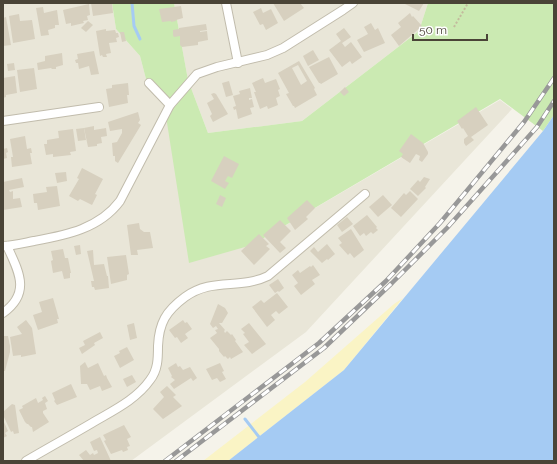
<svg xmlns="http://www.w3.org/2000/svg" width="557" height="464" viewBox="0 0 557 464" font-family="Raleway,sans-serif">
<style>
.residential{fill:#e9e6d8}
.green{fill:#cbeab2}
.sand{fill:#faf4c5}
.water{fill:#a5cbf3}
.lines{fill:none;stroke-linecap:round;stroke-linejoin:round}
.stream{stroke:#a5cbf3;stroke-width:3}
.building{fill:#d7d0bf;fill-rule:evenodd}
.minor-casing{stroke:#c1bcac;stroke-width:10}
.path{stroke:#c3ba9d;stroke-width:2;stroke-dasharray:2 2;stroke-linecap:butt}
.minor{stroke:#fff;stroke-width:8}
.rail-casing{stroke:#989898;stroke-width:4.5}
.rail{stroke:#fff;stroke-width:3;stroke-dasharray:9;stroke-linecap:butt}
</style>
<rect width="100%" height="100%" fill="#f5f3ea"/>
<!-- residential -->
<g class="residential">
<polygon points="3,3 112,3 116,29 140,56 146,79 170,105 252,245 500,100 512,109 306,332 131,461 3,461"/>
<polygon points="174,3 428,3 419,31 302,121 208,133 188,80"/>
</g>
<!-- green -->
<polygon class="green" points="112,3 174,3 188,80 208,133 302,121 419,31 428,3 554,3 554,115 543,131 500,99 252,245 189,263 165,110 170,105 146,79 140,56 116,29"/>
<!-- sand -->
<polygon class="sand" points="403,298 344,370 228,461 203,461 305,382 394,304"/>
<!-- water -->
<polygon class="water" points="554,115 554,461 228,461 344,370 543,131"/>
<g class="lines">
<!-- stream -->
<g class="stream">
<polyline points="132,3 134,26 140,39"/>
<polyline points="245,419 259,437"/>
</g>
</g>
<!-- building -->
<g class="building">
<polygon points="91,3 112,3 113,13 93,16"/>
<polygon points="273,3 300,3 304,8 284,21"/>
<polygon points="403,3 424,3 419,11"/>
<polygon points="89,4 90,15 87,16 88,20 83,21 84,23 71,26 71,23 66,24 63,10"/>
<polygon points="181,6 183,18 176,20 176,21 171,22 171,21 162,22 159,9"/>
<polygon points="43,7 44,13 57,10 59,25 55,25 55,28 48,30 49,35 41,36 36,8"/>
<polygon points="261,8 263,13 271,9 278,23 266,30 263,24 260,25 253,12"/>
<polygon points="410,13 412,17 413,16 422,26 399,46 391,35 401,27 398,23"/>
<polygon points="19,14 20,21 32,20 35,39 13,43 9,16"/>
<polygon points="6,17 11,45 3,46 3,18"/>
<polygon points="88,21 93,25 86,32 81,28"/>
<polygon points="371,23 375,30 378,28 385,43 364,52 357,40 368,34 364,27"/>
<polygon points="206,24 207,30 200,31 200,32 207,31 208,40 198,42 198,45 182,47 180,45 180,36 174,37 173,35 173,30 179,29 179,28"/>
<polygon points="344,28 351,37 342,43 345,47 351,42 362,57 352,64 350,61 342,67 329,50 341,41 336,34"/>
<polygon points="106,29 106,31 115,30 116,33 118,33 119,37 116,38 117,42 109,43 111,53 106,54 107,57 103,57 102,55 100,56 96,31"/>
<polygon points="120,32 124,32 126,41 122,42"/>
<polygon points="313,50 319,60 308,66 303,56"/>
<polygon points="94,51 99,74 91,75 89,66 79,69 78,63 76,63 75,60 78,59 77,54"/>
<polygon points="62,53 63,65 56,67 56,69 52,69 51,68 38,70 37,63 45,61 45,56"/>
<polygon points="329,57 338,74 321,84 320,83 319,83 309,67"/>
<path d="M299,61L315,88L314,89L317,95L295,108L294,106H293L286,94L289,93L278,73ZM298,65L307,81L301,85L292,68Z"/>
<polygon points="14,63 15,70 8,71 7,64"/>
<polygon points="34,68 37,89 20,92 17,70"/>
<polygon points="15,76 17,93 6,95 6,97 3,98 3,78"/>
<polygon points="263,78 265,83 276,79 280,89 278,90 280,96 276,98 278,105 268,109 267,106 260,109 254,92 256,92 252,83"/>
<polygon points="229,81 233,95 226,97 222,83"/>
<polygon points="128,83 129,95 127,95 128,103 109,107 106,89 112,88 112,85"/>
<polygon points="345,87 349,92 344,96 340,92"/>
<polygon points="250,88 252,98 249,98 249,100 252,99 254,107 250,108 252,114 238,119 236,109 234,110 233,107 236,106 233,96 240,94 239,91"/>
<polygon points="214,93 216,94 228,114 213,122 210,116 212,114 207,103 214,99 211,94"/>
<polygon points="476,107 488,125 471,137 474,140 466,146 464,143 464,139 468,136 463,128 462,129 457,121"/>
<polygon points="138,112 140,120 138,123 141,125 118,163 115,161 115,156 113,156 112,143 117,142 122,133 122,129 110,131 108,122"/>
<polygon points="94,126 94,130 106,128 107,136 101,137 102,143 97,144 97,146 88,147 84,128"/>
<polygon points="84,128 86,140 78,141 76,129"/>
<polygon points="73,129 76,151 70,152 71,155 53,157 53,154 46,155 44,144 47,144 47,140 59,138 58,131"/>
<polygon points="411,134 423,143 428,152 428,154 422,162 419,160 420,156 416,154 410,163 401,157 403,154 399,151"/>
<polygon points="25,136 27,149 31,148 32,153 30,153 32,164 12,167 11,157 13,157 10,139"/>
<polygon points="7,148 8,152 6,153 7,158 3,159 3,149"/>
<polygon points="224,156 239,164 232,178 228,176 225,181 229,183 225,189 211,181"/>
<polygon points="82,168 103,179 95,194 97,195 92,205 80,199 78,201 69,196 79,179 77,178"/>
<polygon points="66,172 67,181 57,183 55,173"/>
<polygon points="424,177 430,179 425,187 426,188 418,196 410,189 418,180 420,182"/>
<polygon points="22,178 24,187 9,190 10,192 13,191 13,199 20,198 22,207 3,210 3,182"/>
<polygon points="57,186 60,206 38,210 37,203 34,203 33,194 47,192 46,187"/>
<polygon points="410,191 418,199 401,217 391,208 404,193 406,195"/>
<polygon points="220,195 226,198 222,207 216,204"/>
<polygon points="383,195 392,205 378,217 369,207"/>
<polygon points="307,200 315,208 306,217 308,219 295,230 287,218"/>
<polygon points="367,215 377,227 376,228 378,230 373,234 371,232 366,236 364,233 360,236 353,226"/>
<polygon points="347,217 353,224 342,232 337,225"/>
<polygon points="280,220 291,231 280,242 286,248 280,253 263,235"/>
<polygon points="139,223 140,229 144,232 150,232 153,248 137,250 138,255 131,255 127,225"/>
<polygon points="351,229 364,250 354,258 350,253 348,255 339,245 342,243 338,238"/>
<polygon points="259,234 269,244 266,246 270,249 254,265 241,251"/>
<polygon points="327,244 335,254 328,260 327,259 322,263 310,251 314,247 318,252"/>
<polygon points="80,245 81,254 76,255 74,246"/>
<polygon points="63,249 65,258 68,258 71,273 70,273 70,278 64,279 62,271 53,273 51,261 53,260 51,251"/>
<polygon points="93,250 94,265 104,264 107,276 108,276 109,288 95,290 94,287 92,287 91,281 94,281 87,251"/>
<polygon points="126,255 129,274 127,275 127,280 111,284 107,257"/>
<polygon points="313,265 320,275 312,280 315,284 301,295 294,286 298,283 292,275 298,270 300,273 310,266 311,267"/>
<polygon points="278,279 284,288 279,292 278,291 275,293 269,285"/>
<polygon points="277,293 288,307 279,314 276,311 271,315 275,320 267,327 252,307 261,300 264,303"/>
<polygon points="53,298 59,319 57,319 58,323 38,330 33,315 42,312 39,302"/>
<polygon points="218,304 225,308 228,313 222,323 219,323 225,330 224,331 225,333 227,331 231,335 232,334 236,340 235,341 243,352 231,359 230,357 228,359 225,356 224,357 219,351 219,349 210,338 217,333 215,330 218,329 216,326 213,328 210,324"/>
<polygon points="26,320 32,328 36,354 21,357 21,355 13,356 10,337 22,334 17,327"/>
<polygon points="183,320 185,323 187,322 192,329 185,334 188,338 181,343 177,337 175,338 169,330"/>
<polygon points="134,323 137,338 130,340 127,325"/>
<polygon points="249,323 266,344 252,354 244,345 249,342 243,334 245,333 241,329"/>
<polygon points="100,332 103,338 94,343 95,345 82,354 79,348 85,345 83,341"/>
<polygon points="3,336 8,336 10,346 10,352 5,371 3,371"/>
<polygon points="127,347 134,360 120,368 114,356 120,353 119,351"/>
<polygon points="85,362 88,368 98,363 104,376 106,375 107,378 112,387 102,391 100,386 90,390 87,384 81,384 80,366"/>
<polygon points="176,363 178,367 180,366 183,370 190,367 197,378 193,381 191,378 174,389 170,384 175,380 171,377 172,376 168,368"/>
<polygon points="220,363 224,371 222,372 226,379 220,382 217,378 212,380 206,369"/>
<polygon points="132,375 136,382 127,387 123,379"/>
<polygon points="71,384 77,397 57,405 54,401 55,400 52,393"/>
<polygon points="167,386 176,395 173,397 182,406 163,419 153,409 164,397 160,392"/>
<polygon points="45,396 48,401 45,403 47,409 43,411 43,413 49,422 33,432 32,427 31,427 28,424 27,424 25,422 19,410 23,408 22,406 36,398 38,403 43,400 42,398"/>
<polygon points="12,404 15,405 19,433 14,434 13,431 11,432 3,415 4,411"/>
<polygon points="3,420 8,431 5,433 7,436 3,438"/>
<polygon points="124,425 131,437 127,439 130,446 127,447 128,450 123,452 122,450 111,454 104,441 106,440 103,435"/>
<polygon points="100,437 111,461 84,461 79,455 86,450 90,455 93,453 94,455 98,453 97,450 94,451 90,442"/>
</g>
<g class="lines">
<defs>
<g id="minor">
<polyline points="226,3 238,63"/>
<polyline points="149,83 170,105"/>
<polyline points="3,121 99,107"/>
<path d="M3,246C13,246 24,243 34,241C66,235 99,229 120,201L170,105L197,74L217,67L267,55L283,48L343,10L353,3"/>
<path d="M3,313C31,293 19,272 7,246"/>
<path d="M26,461C48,448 70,436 92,423C112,411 136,400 150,380C158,370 158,358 158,346C159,323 166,311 185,297C213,277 239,290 268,276L365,194"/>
</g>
</defs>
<!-- minor casing -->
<use href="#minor" class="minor-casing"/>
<!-- path -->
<polyline class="path" points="454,27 468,3"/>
<!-- minor -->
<use href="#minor" class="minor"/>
<defs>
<g id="rail">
<polyline points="165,461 319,343 386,281 440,223 524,122 554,78"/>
<polyline points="176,461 324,348 392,283 447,228 537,127 554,101"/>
</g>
</defs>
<!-- rail casing -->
<use href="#rail" class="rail-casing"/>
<!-- rail -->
<use href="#rail" class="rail"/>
</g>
<!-- border -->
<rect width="557" height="464" fill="none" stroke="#4a4437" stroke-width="8"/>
<!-- scale -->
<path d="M413 34v6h74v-6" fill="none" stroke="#4a4437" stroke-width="2"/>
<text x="419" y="34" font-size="12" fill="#4a4437" stroke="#ffffff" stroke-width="3" paint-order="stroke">50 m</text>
</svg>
